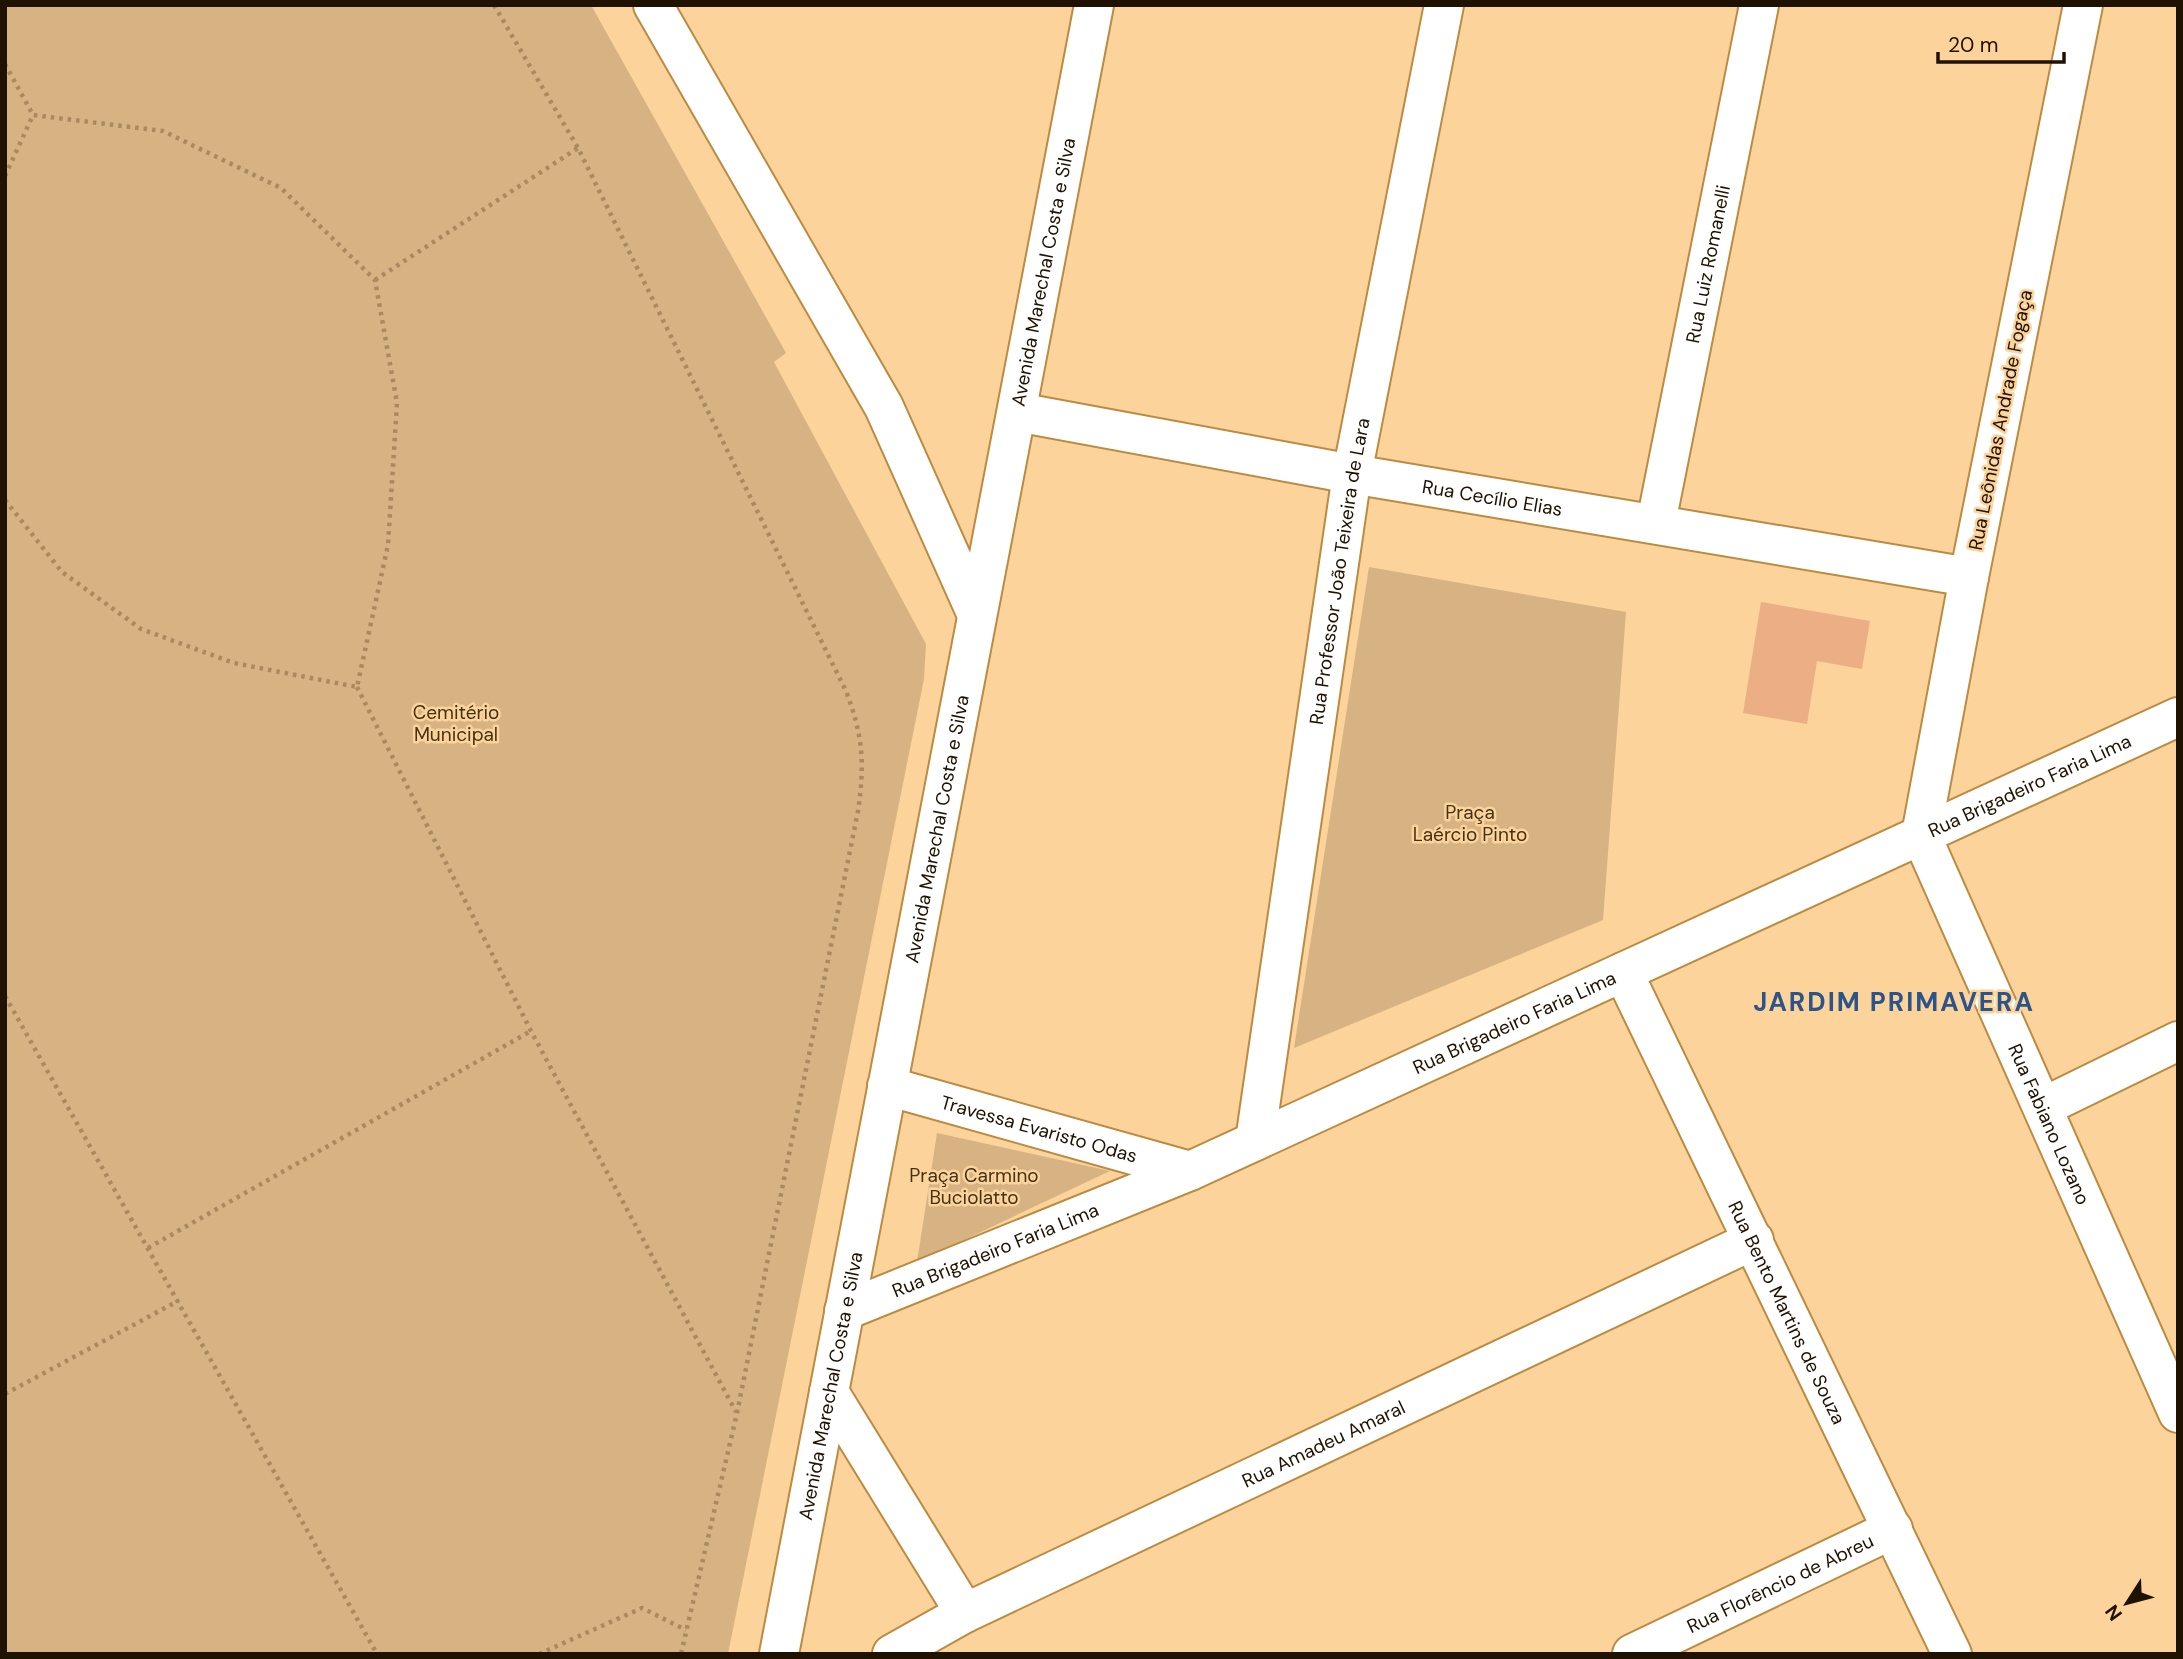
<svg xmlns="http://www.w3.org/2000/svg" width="2183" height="1659" viewBox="0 0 2183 1659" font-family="'DM Sans',sans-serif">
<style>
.green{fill:#d7b383}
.building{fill:#ecae84}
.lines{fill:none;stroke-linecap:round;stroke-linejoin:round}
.minor-casing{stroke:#bb8b42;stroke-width:42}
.major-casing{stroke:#bb8b42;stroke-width:42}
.path{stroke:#a98a60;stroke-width:4.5;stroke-dasharray:3.5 5;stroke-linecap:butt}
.minor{stroke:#fff;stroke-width:38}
.major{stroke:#fff;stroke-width:38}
.labels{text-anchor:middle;stroke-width:5;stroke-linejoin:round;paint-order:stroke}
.street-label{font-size:19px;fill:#201200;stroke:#fcd39b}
.park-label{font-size:19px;fill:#443217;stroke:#fcd39b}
.district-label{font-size:26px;font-weight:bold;letter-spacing:2px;fill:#2a548a;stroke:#fcd39b}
</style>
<rect width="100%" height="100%" fill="#fcd39b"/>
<!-- green -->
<g class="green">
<polygon points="5,5 591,5 786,353 774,362 926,644 924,679 728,1654 5,1654"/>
<polygon points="1369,567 1626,612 1603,920 1294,1048"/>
<polygon points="937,1133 1110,1171 917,1262"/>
</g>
<!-- building -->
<polygon class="building" points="1761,602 1870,621 1862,669 1817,661 1807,724 1743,713"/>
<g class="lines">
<defs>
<g id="minor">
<polyline points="653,5 884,407 977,615"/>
<path id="s1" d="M2083,5L1969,577L1921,835L2178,1413"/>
<path id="s2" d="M1017,412L1352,474L1969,577"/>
<path id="s3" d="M1656,523L1759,5"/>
<path id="s4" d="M1623,972L1952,1654"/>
<path id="s5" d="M887,1086L1190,1171"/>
<polyline points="2043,1107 2178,1041"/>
<path id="s6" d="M1255,1141L1352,474L1444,5"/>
<path id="s7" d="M844,1311L1190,1171L2178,717"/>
<polyline points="829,1392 965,1613"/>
<path id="s8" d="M892,1654L965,1613L1754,1240"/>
<path id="s9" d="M1632,1654L1893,1529"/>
</g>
<g id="major">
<path id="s10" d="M779,1654L1094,5"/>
</g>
</defs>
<!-- minor casing -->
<use href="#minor" class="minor-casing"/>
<!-- major casing -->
<use href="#major" class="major-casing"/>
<!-- path -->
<g class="path">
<path d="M494,5L578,148L846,691C863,736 865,763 858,811L737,1413L681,1654"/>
<polyline points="5,64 33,115"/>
<polyline points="5,176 33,115 163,131 281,188 375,280 397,403 388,545 357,687 234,663 141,629 62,572 5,500"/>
<polyline points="375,280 578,148"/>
<polyline points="357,687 531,1031 736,1412"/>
<polyline points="5,996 377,1654"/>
<polyline points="148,1248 531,1031"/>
<polyline points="5,1394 178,1301"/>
<polyline points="539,1654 642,1608 686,1630"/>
</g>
<!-- minor -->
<use href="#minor" class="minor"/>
<!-- major -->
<use href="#major" class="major"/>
</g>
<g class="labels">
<!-- street labels -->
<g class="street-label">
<text dy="7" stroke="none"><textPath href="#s3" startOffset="264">Rua Luiz Romanelli</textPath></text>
<text dy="7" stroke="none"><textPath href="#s10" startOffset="1407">Avenida Marechal Costa e Silva</textPath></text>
<text transform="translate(2000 420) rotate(-79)" y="7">Rua Leônidas Andrade Fogaça</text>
<text dy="7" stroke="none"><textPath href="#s2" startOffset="483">Rua Cecílio Elias</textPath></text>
<text dy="7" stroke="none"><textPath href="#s6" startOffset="576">Rua Professor João Teixeira de Lara</textPath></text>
<text dy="7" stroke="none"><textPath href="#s7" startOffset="1297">Rua Brigadeiro Faria Lima</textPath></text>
<text dy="7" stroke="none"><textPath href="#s10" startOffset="840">Avenida Marechal Costa e Silva</textPath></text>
<text dy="7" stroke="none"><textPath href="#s7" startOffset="730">Rua Brigadeiro Faria Lima</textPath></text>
<text dy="7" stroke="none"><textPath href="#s1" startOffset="1162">Rua Fabiano Lozano</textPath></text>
<text dy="7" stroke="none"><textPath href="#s5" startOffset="158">Travessa Evaristo Odas</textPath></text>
<text dy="7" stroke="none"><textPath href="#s7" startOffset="163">Rua Brigadeiro Faria Lima</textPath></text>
<text dy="7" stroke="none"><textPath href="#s4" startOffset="378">Rua Bento Martins de Souza</textPath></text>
<text dy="7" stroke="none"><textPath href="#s10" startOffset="273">Avenida Marechal Costa e Silva</textPath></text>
<text dy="7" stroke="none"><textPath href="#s8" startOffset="480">Rua Amadeu Amaral</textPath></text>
<text dy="7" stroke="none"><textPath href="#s9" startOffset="164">Rua Florêncio de Abreu</textPath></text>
</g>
<!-- park labels -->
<g class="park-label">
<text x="456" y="719">Cemitério<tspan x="456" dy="22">Municipal</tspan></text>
<text x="1470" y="819">Praça<tspan x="1470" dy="22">Laércio Pinto</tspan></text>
<text x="974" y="1182">Praça Carmino<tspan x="974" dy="22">Buciolatto</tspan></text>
</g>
<!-- district labels -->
<g class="district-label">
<text x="1894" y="1011">JARDIM PRIMAVERA</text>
</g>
</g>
<!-- border -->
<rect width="2183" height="1659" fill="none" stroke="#201200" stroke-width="14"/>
<!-- north arrow -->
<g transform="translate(2127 1603) rotate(234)" stroke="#fcd39b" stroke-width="5" paint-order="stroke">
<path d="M0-5L12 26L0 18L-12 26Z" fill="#201200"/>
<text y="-10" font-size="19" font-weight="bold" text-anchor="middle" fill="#201200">N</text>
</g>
<!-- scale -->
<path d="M1938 52v10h126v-10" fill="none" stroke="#201200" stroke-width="3.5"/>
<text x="1948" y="52" font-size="21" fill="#201200" stroke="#fcd39b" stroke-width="5" paint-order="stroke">20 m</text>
</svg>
